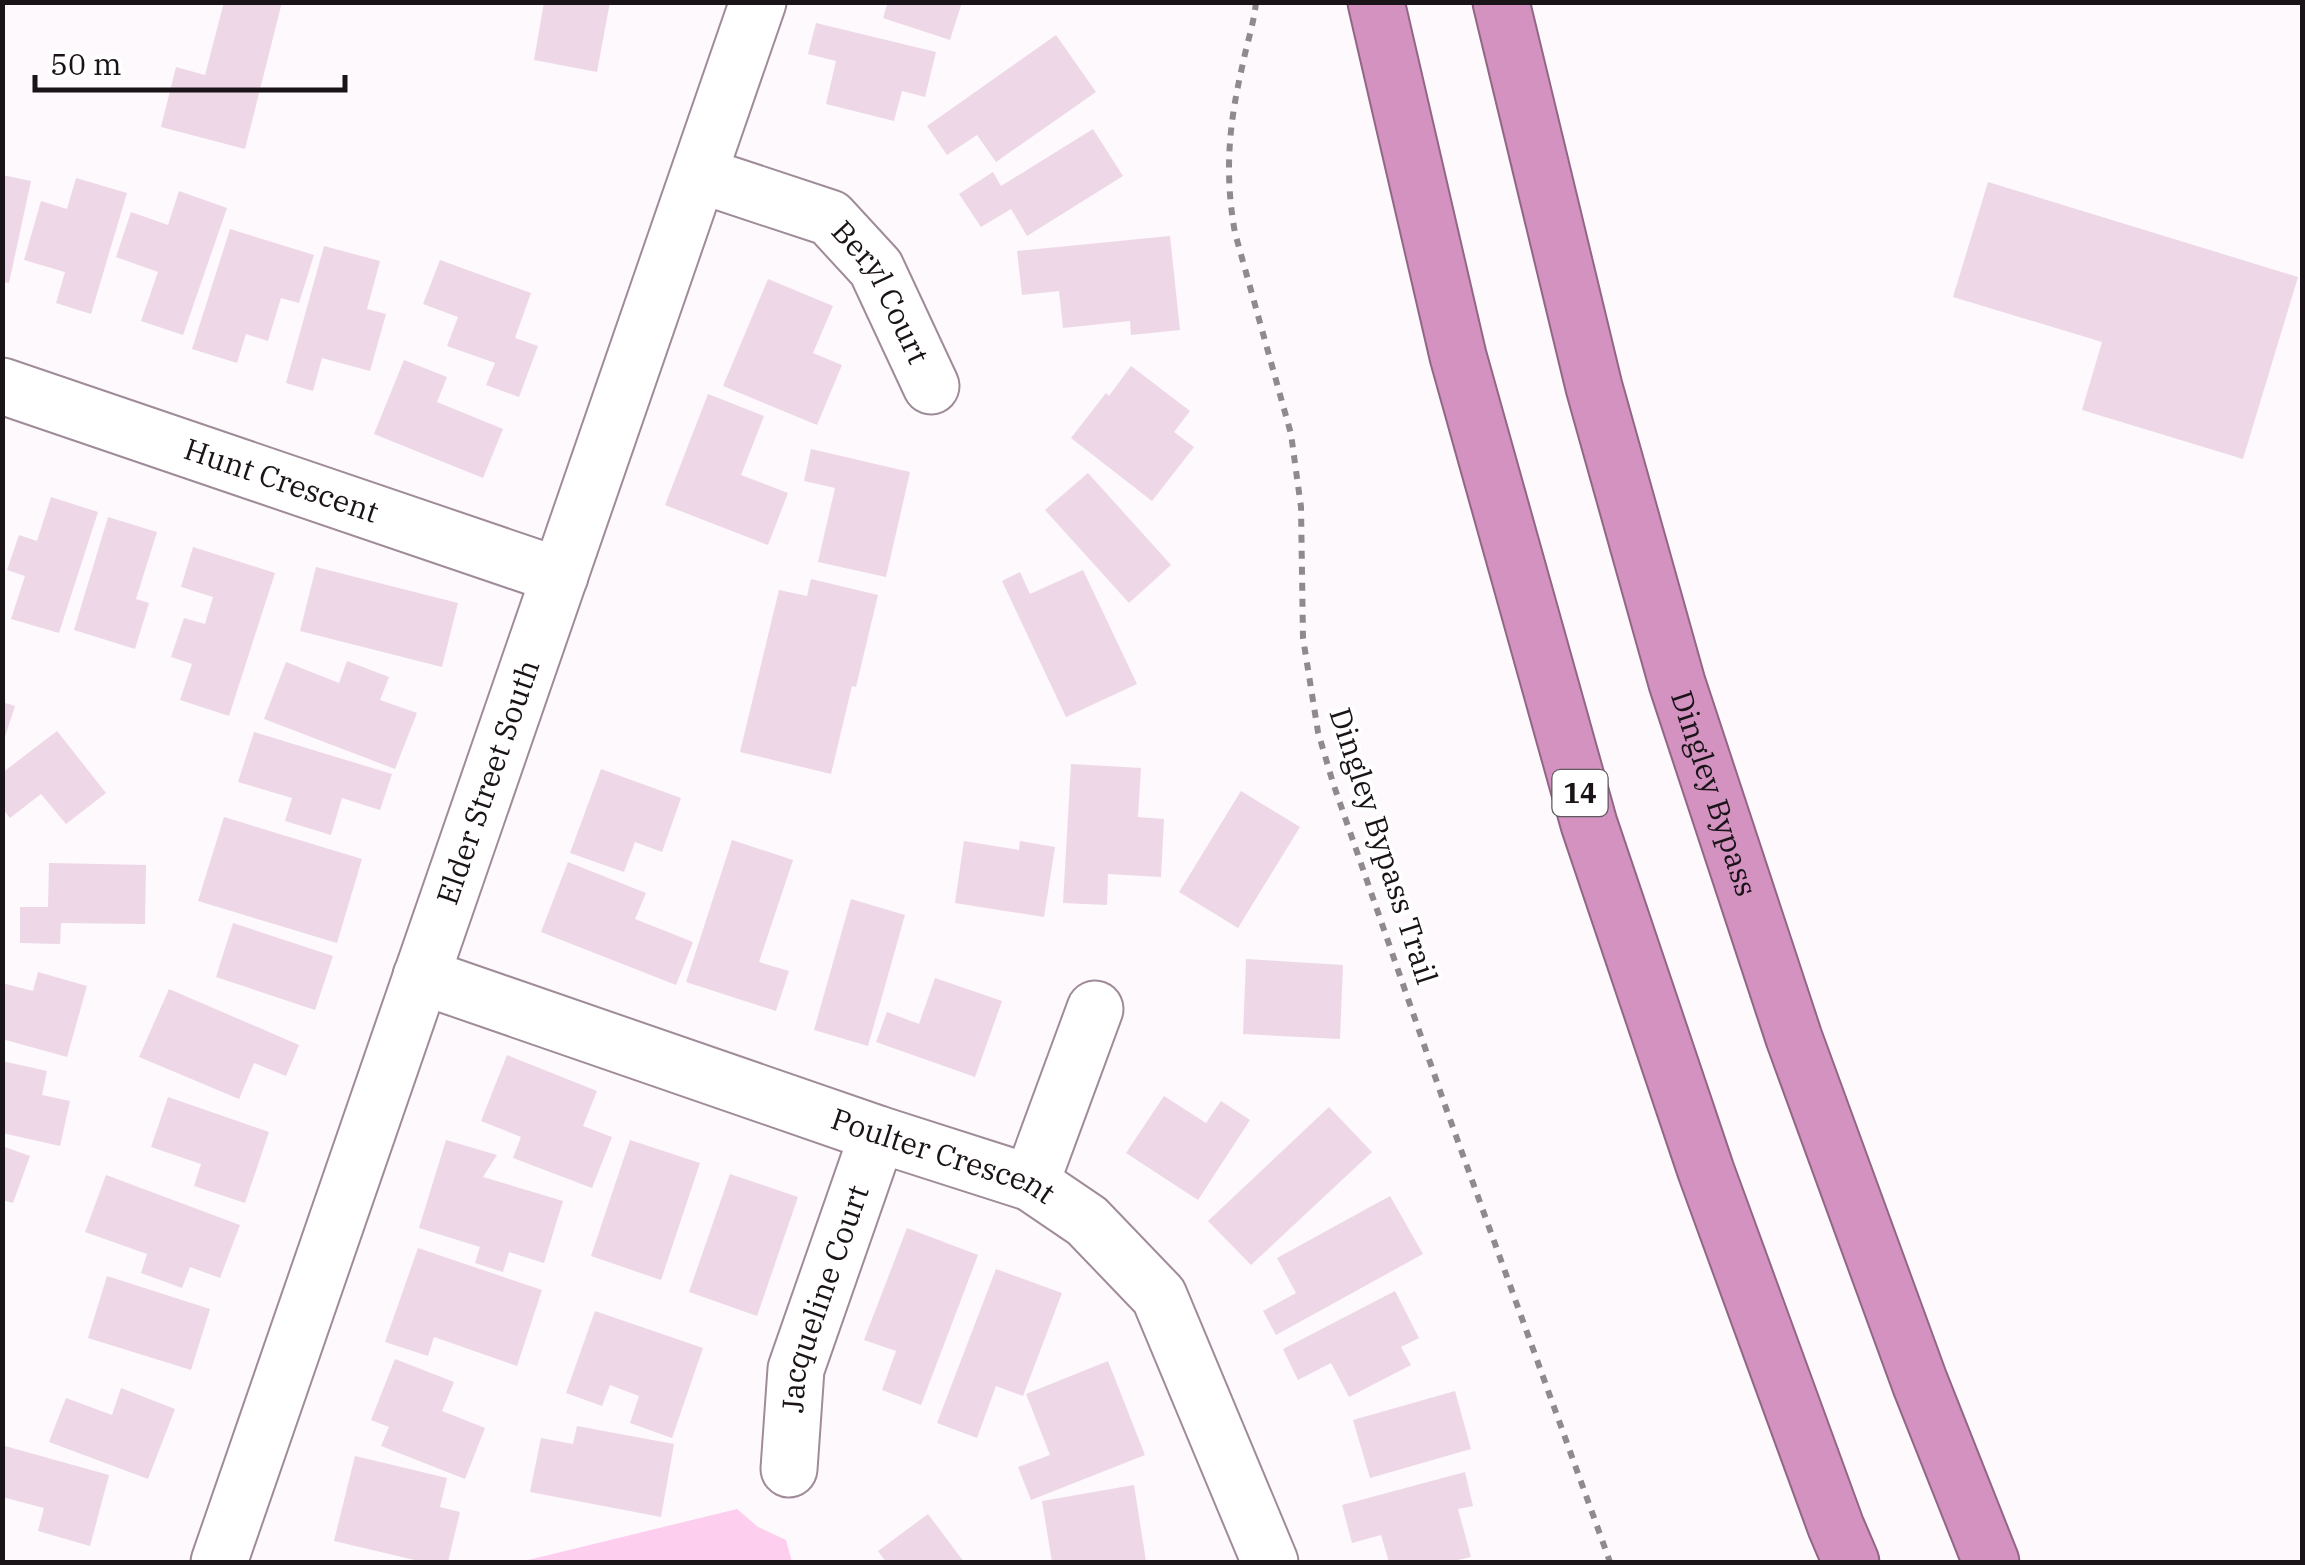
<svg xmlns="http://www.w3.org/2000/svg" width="2305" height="1565" viewBox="0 0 2305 1565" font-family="'IBM Plex Serif',serif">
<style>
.green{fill:#feceef}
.building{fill:#eed8e7}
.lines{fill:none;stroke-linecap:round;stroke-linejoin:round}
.minor-casing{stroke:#9f8b99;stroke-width:59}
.highway-casing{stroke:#926685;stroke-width:59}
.path{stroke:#908a8e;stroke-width:6;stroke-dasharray:8 8;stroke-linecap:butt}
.minor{stroke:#fff;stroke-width:55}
.highway{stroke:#d392c0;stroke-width:55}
.labels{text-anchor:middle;stroke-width:8;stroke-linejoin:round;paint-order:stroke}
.shield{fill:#fff;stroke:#5f5a5d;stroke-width:2.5}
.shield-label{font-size:28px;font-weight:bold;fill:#1a1318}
.street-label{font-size:30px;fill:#1a1318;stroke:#fff}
</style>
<rect width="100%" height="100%" fill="#fdf9fc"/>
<!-- green -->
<polygon class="green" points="737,1509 758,1527 786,1540 792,1562 520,1562"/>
<!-- building -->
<g class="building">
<polygon points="224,2 282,2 245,149 161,127 176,67 205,75"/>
<polygon points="544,2 610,2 597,72 534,60"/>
<polygon points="888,2 962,2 950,40 883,18"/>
<polygon points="816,23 936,52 925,97 902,91 894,121 826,104 836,61 808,54"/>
<polygon points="1056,35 1096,92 996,162 977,135 947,155 927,126"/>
<polygon points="1093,129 1123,176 1027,236 1011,209 981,227 959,194 993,172 1001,186"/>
<polygon points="2,175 31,181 9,283 2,282"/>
<polygon points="76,178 127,193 91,314 56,303 65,272 24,260 41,201 67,209"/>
<polygon points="1988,182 2298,277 2243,459 2082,410 2102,342 1953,297"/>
<polygon points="179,191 227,208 183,335 141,321 158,272 116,257 131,212 168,225"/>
<polygon points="230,229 314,255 299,303 281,298 268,341 246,334 237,363 192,349"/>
<polygon points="1170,236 1180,330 1131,335 1130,321 1063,328 1059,291 1022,295 1017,251"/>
<polygon points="324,246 380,261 367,309 386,314 370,371 322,358 313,391 286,383"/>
<polygon points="440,260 531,293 515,338 538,346 519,397 486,385 495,363 447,346 458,317 423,304"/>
<polygon points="768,279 833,306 813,353 842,365 817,425 723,386"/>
<polygon points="404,360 447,377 437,402 503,429 483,478 374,434"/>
<polygon points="1131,366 1190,411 1174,432 1194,447 1152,501 1071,438 1106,393 1109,396"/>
<polygon points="708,394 764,416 741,475 788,493 768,545 665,505"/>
<polygon points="811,449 910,472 886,577 818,562 835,488 804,481"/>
<polygon points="1088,473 1171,565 1129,603 1045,510"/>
<polygon points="51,497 98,512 59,633 11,619 25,576 7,570 19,535 37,541"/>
<polygon points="108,517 157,532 136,599 149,603 135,649 74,630"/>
<polygon points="193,547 275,573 229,716 180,700 192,664 171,657 184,618 205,624 213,597 181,587"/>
<polygon points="316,567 458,603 442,667 300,631"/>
<polygon points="1083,570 1137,684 1066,717 1002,581 1020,572 1030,594"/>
<polygon points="811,579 878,595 856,687 852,686 831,774 740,752 779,590 807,596"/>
<polygon points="347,661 389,677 380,700 417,713 395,769 264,719 286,662 339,683"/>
<polygon points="2,702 15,706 3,743 2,743"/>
<polygon points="57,731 106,793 66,824 41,794 10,818 2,808 2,773"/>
<polygon points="254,732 392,774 380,810 342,798 331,835 285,821 292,798 238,782"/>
<polygon points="1071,764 1141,768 1138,817 1164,819 1161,877 1108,874 1107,905 1063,903"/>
<polygon points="601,769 681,798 662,852 635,842 624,872 570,853"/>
<polygon points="1241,791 1300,827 1238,928 1179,892"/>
<polygon points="224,817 362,859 337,943 198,901"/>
<polygon points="732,840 793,860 759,962 789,971 776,1011 686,982"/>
<polygon points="964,841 1019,850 1020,841 1055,847 1044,917 955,903"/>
<polygon points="568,862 646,893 635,919 693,942 676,985 541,932"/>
<polygon points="49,863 146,865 145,924 61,923 60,944 20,943 20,907 48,907"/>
<polygon points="851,899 905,915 868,1046 814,1030"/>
<polygon points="233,923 333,956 315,1010 216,977"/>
<polygon points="1246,959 1343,965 1340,1039 1243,1034"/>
<polygon points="38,972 87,986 67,1057 2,1039 2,983 33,991"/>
<polygon points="935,978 1002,1001 975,1077 876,1042 887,1012 919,1024"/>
<polygon points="169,989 299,1045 286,1076 254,1063 239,1099 139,1057"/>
<polygon points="507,1055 597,1091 583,1126 612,1137 592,1188 513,1158 521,1137 481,1121"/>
<polygon points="2,1061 47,1071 42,1095 70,1101 60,1146 2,1133"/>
<polygon points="1164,1096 1206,1123 1221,1101 1250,1120 1198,1200 1126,1153"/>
<polygon points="168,1097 269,1132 245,1203 194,1186 201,1164 151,1147"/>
<polygon points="1329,1107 1372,1152 1251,1265 1208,1221"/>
<polygon points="446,1140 497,1155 483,1177 563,1201 544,1263 509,1252 503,1272 475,1263 480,1247 419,1228"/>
<polygon points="630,1140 700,1163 661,1280 591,1256"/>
<polygon points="2,1146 30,1156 13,1203 2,1200"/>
<polygon points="730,1174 798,1197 757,1316 689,1292"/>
<polygon points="106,1175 240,1225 220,1278 190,1267 182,1288 141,1273 147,1254 85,1232"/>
<polygon points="1390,1196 1423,1254 1276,1335 1263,1311 1296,1293 1277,1258"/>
<polygon points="907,1228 978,1255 921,1405 882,1390 896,1351 864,1340"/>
<polygon points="418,1248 542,1290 517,1366 434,1337 428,1356 385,1342"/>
<polygon points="996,1269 1062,1293 1023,1396 996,1386 977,1438 937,1423"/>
<polygon points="107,1276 210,1309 191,1370 88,1338"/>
<polygon points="1395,1291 1419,1338 1401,1347 1411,1365 1349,1397 1331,1363 1298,1380 1283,1349"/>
<polygon points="595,1311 703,1348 672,1438 630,1423 639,1396 610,1385 602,1406 566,1393"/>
<polygon points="395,1359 454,1382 442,1411 485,1428 465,1479 381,1446 389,1427 371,1420"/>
<polygon points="1108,1361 1145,1455 1031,1500 1018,1467 1050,1455 1026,1394"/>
<polygon points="121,1388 175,1409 148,1479 49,1442 66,1398 112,1415"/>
<polygon points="1455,1391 1471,1449 1370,1478 1353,1420"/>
<polygon points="577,1426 674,1444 661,1517 530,1492 541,1438 573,1444"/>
<polygon points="5,1446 109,1475 90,1546 38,1531 44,1508 2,1497 2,1457"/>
<polygon points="355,1456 447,1478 440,1507 460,1512 448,1562 423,1562 334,1541"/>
<polygon points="1465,1472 1473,1506 1458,1509 1471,1557 1449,1562 1389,1562 1381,1535 1352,1543 1342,1505"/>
<polygon points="1134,1485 1146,1561 1052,1562 1042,1501"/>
<polygon points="928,1514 964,1562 886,1562 878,1551"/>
</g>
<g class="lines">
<defs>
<g id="minor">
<path id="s1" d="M700,175L830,218L876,268L931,386"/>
<path id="s2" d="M2,386L560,576"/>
<path id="s3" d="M421,976L878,1134L1031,1183L1087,1221L1159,1296L1270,1562"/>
<polyline points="1031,1183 1095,1009"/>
<path id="s4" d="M789,1469L796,1369L878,1134"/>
<path id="s5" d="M219,1562L758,2"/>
</g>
<g id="highway">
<polyline points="1376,2 1458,356 1589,824 1706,1171 1836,1527 1851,1562"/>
<path id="s6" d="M1501,2L1594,387L1677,683L1794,1038L1920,1383L1991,1562"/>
</g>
</defs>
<!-- minor casing -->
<use href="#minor" class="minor-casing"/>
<!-- highway casing -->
<use href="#highway" class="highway-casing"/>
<!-- path -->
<path class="path" d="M1256,2C1254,23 1247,43 1243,63C1229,123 1224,172 1235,233L1291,434L1301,507L1303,638L1318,732L1333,783L1447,1111L1610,1562"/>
<!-- minor -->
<use href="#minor" class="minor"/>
<!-- highway -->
<use href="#highway" class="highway"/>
</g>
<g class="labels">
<!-- shield labels -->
<rect class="shield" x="1552.5" y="770" width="55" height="46" rx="8"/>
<g class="shield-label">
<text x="1580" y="803">14</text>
</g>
<!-- street labels -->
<g class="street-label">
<text dy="10" stroke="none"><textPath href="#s1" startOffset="228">Beryl Court</textPath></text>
<text dy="10" stroke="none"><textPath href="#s2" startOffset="295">Hunt Crescent</textPath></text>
<text dy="10" stroke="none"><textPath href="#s5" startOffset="825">Elder Street South</textPath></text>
<text dy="10" stroke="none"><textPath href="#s6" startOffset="820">Dingley Bypass</textPath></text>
<text transform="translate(1383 846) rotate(72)" y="10">Dingley Bypass Trail</text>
<text dy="10" stroke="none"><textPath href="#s3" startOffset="552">Poulter Crescent</textPath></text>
<text dy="10" stroke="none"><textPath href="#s4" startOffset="175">Jacqueline Court</textPath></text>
</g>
</g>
<!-- border -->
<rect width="2305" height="1565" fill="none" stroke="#1a1318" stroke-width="10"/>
<!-- scale -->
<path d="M35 75v15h310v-15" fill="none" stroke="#1a1318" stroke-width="5"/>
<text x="50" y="75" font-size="30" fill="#1a1318" stroke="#ffffff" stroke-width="8" paint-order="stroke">50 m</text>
</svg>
